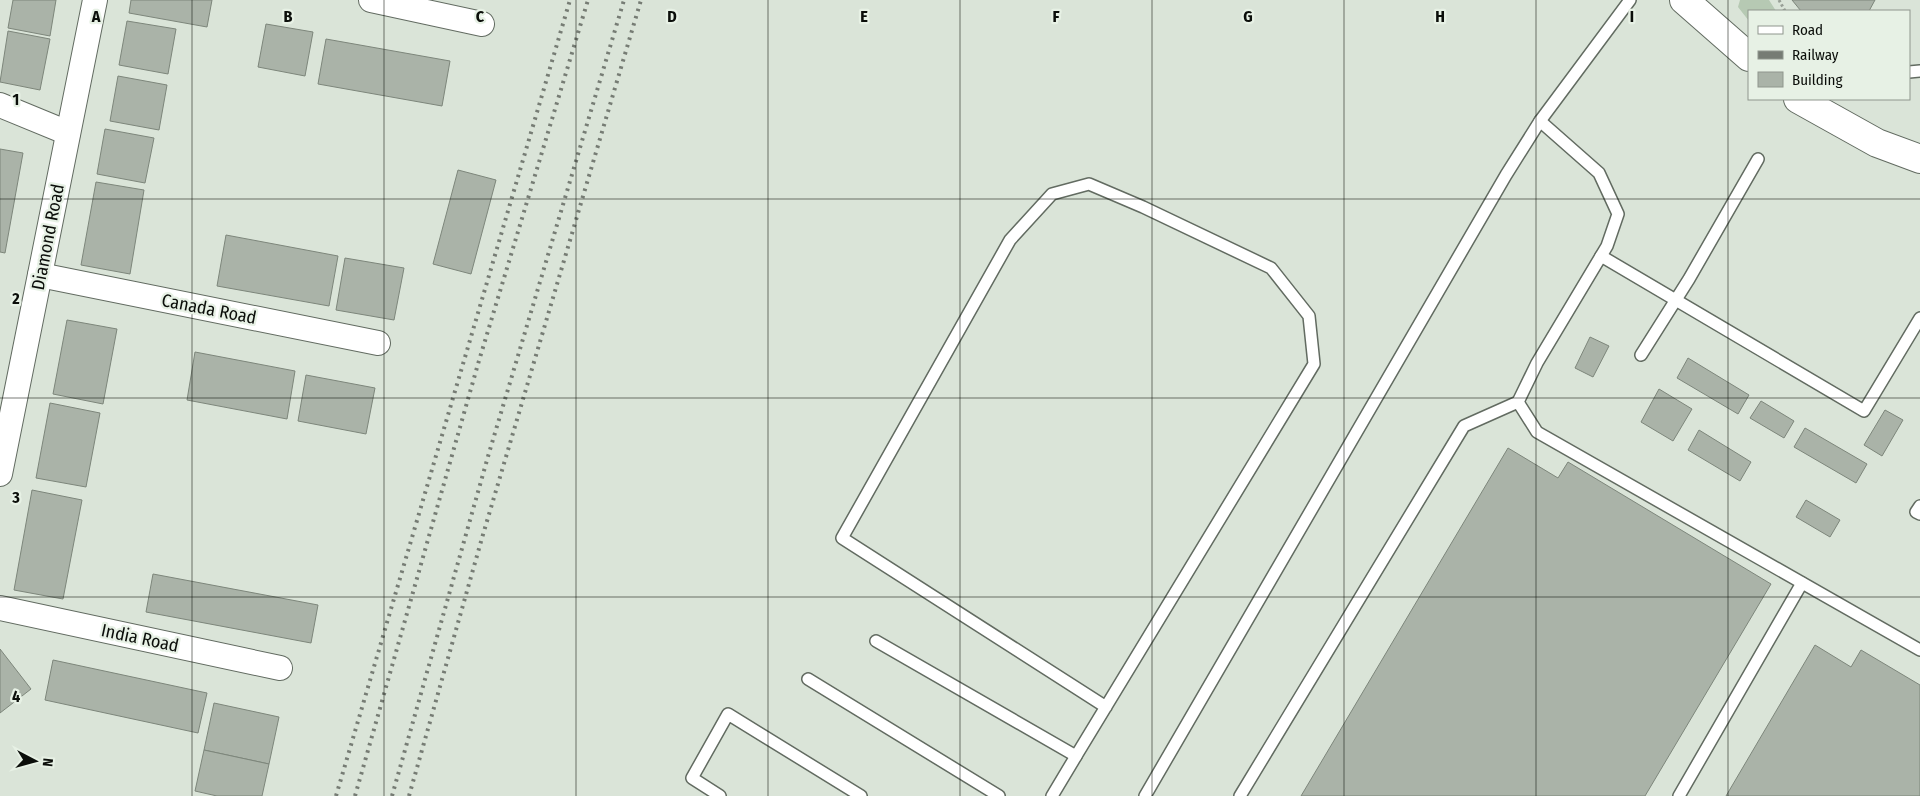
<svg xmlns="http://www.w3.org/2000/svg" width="1920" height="796" viewBox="0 0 1920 796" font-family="'Fira Sans Condensed',sans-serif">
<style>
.green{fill:#b6c9b3}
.building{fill:#aab3a8;stroke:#7d867b}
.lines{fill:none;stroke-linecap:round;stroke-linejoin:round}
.service-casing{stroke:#626b61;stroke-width:14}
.minor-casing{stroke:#626b61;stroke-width:26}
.tertiary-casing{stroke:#626b61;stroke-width:30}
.path{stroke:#989f96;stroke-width:3;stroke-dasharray:2.5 2.5;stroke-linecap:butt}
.service{stroke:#fff;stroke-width:11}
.minor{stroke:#fff;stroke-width:24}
.tertiary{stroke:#fff;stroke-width:28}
.rail{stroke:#767c74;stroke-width:4;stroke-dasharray:2.5 5;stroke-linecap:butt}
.grid{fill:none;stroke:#0b0e0a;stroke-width:1;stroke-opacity:0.55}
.labels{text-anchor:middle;stroke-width:4.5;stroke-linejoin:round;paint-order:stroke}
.street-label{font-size:18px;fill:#0b0e0a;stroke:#e7f1e5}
.grid-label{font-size:16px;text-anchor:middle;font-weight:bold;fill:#0b0e0a;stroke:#e7f1e5;stroke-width:4.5;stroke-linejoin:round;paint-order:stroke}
</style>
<rect width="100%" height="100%" fill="#dae4d8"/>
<!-- green -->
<polygon class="green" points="1740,0 1769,0 1776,11 1749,11 1749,21 1738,7"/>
<!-- building -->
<g class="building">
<polygon points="13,0 56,0 50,36 8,28"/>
<polygon points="131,0 212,0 207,27 129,13"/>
<polygon points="1792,0 1875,0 1869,11 1801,11"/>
<polygon points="127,21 176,29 168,74 119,65"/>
<polygon points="266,24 313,32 305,76 258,67"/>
<polygon points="8,31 50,39 40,90 0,82"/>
<polygon points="326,39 450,61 442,106 318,84"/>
<polygon points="118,76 167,85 159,130 110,121"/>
<polygon points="105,129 154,138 145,183 97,174"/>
<polygon points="0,149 23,153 5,253 0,252"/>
<polygon points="458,170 496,180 471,274 433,264"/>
<polygon points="96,182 144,190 130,274 81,265"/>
<polygon points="226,235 338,256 329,306 217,286"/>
<polygon points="345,258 404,268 394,320 336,310"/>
<polygon points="67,320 117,329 103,404 53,394"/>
<polygon points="1590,337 1609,346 1593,377 1575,368"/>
<polygon points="195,352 295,371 287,419 187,400"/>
<polygon points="1688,358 1749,395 1738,414 1677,378"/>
<polygon points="306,375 375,388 366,434 298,421"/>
<polygon points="1659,389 1692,409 1673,441 1641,422"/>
<polygon points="1761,401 1794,421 1784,438 1750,418"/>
<polygon points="50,403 100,413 86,487 36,478"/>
<polygon points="1885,410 1903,420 1882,456 1864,445"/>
<polygon points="1805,428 1867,464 1856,483 1794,447"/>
<polygon points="1699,430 1751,462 1740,481 1688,450"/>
<polygon points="1508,448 1558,478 1568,462 1771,584 1645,796 1301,796"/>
<polygon points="32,490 82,500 63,599 14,590"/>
<polygon points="1806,500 1840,520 1830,537 1796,517"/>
<polygon points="153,574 318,605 311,643 146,612"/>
<polygon points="1815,645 1851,667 1861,650 1920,685 1920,796 1726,796"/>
<polygon points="0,649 31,689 0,713"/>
<polygon points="53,660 207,693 198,733 45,700"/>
<polygon points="214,703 279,717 269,764 204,750"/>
<polygon points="204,750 269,764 262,796 217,796 195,791"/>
</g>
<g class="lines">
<defs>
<g id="service">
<polyline points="1909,72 1920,71"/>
<polyline points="1540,121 1599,173 1618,214 1607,246 1537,363 1518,402 1537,432 1920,650"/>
<polyline points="1601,256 1864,411 1920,318"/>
<polyline points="1641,355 1689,279 1758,159"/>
<polyline points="1920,506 1916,512 1920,514"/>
<polyline points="876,641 1076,756"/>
<polyline points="808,679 999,796"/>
<polyline points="720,796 692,778 728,714 861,796"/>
<polyline points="1052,796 1076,756 1314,364 1309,316 1271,268 1143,207 1089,184 1052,194 1010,240 842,538 1106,707"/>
<polyline points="1145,796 1506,175 1540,121 1630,0"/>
<polyline points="1240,796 1464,426 1518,402"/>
<polyline points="1679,796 1802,583"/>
</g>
<g id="minor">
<polyline points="371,0 482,24"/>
<polyline points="0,105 68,133"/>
<polyline points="40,275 378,343"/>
<polyline points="0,474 95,0"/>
<polyline points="0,608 280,668"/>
</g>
<g id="tertiary">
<polyline points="1684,0 1749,57"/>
<polyline points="1798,99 1877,143 1920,159"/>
</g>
</defs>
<!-- service casing -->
<use href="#service" class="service-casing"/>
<!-- minor casing -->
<use href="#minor" class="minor-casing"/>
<!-- tertiary casing -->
<use href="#tertiary" class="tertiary-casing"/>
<!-- path -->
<polyline class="path" points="1779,0 1785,11"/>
<!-- service -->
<use href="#service" class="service"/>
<!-- minor -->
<use href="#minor" class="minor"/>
<!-- tertiary -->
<use href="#tertiary" class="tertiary"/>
<!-- rail -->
<g class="rail">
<polyline points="336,796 570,0"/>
<polyline points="355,796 478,364 588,0"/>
<polyline points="392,796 489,453 624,0"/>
<polyline points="409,796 482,538 641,0"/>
</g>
</g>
<!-- grid -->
<path class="grid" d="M192,0V796M384,0V796M576,0V796M768,0V796M960,0V796M1152,0V796M1344,0V796M1536,0V796M1728,0V796M0,199H1920M0,398H1920M0,597H1920"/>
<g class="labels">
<!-- street labels -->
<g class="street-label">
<text transform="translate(48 237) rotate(-79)" y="6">Diamond Road</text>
<text transform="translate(209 309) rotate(11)" y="6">Canada Road</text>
<text transform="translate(140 638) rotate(12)" y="6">India Road</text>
</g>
</g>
<g class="grid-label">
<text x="96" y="22">A</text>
<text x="288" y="22">B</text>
<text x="480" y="22">C</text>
<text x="672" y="22">D</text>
<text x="864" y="22">E</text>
<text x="1056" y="22">F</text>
<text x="1248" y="22">G</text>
<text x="1440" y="22">H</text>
<text x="1632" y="22">I</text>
<text x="16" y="105">1</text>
<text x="16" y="304">2</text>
<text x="16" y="503">3</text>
<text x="16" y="702">4</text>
</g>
<!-- legend -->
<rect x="1748" y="10" width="162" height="90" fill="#e7f1e5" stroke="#8f968d"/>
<rect x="1758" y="26" width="25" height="8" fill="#ffffff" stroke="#8f968d"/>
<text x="1792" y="35" font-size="15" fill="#0b0e0a">Road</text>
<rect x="1758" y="51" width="25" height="8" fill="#767c74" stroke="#8f968d"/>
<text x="1792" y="60" font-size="15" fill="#0b0e0a">Railway</text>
<rect x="1758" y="72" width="25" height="15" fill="#aab3a8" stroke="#8f968d"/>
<text x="1792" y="85" font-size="15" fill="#0b0e0a">Building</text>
<!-- north arrow -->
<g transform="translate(35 761) rotate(96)" stroke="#e7f1e5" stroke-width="4" paint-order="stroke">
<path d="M0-4L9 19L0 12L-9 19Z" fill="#0b0e0a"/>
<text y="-8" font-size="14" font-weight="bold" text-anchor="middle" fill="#0b0e0a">N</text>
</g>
</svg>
